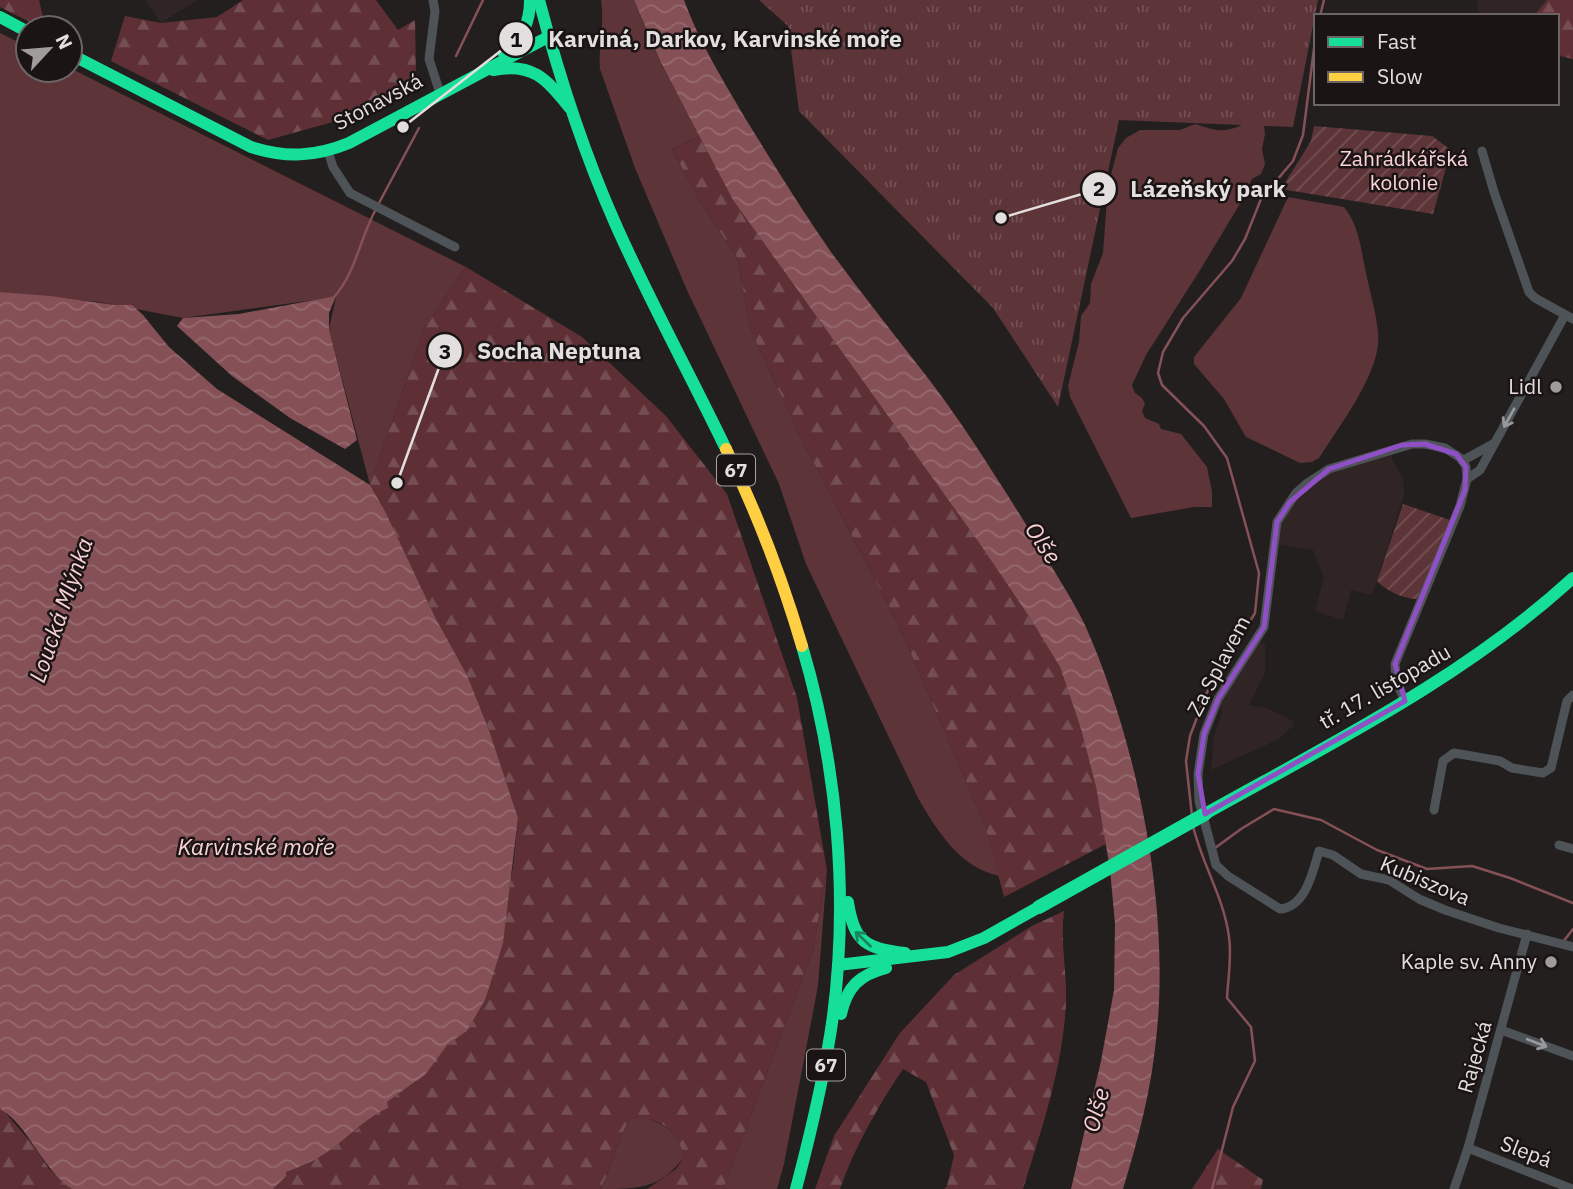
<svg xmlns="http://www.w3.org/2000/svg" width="1573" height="1189" viewBox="0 0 1573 1189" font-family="'IBM Plex Sans',sans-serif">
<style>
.built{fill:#312425}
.grass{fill:#5d3438}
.forest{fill:url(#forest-firs)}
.park{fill:url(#park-tufts)}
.garden{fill:url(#garden-furrows)}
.water{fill:url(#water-waves)}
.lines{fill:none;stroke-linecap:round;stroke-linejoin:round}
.stream{stroke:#855157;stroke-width:2.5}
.street{stroke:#4d5357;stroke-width:9}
.fast{stroke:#16e098;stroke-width:12}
.slow{stroke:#ffcf43;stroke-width:12}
.fast-bridge{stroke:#16e098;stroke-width:14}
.oneway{stroke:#98999b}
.oneway2{stroke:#18845d}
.marked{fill:none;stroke:#9050c5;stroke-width:5;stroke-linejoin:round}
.poi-dot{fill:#a09c9c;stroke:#1b1415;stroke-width:2.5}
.labels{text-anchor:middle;stroke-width:5;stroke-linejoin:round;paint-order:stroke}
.shield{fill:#1b1415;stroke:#a8a2a2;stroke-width:2}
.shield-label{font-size:19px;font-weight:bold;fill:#e4dfdf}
.street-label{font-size:21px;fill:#e4dfdf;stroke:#1b1415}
.park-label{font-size:21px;fill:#f9d3d6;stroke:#1b1415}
.poi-label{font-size:21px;fill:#e4dfdf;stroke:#1b1415;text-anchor:end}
.water-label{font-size:23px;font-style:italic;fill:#f7d1d4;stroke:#1b1415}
.leader{fill:none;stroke:#e4dfdf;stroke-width:2.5}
.callout-dot{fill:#e4dfdf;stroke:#1b1415;stroke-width:2.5}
.mark-label{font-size:21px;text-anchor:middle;font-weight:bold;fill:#111}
.callout-label{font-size:23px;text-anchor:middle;font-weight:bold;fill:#e4dfdf;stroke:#1b1415;stroke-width:5;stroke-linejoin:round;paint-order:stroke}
</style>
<defs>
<pattern id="forest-firs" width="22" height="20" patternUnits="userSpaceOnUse" patternTransform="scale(1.75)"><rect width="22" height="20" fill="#5e3036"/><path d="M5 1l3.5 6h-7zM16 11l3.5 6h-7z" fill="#754e53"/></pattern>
<pattern id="park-tufts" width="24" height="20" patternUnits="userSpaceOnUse" patternTransform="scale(1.75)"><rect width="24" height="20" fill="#5d3438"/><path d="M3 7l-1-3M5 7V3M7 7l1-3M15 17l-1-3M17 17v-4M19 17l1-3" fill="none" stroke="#745154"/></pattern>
<pattern id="garden-furrows" width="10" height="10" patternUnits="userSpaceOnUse" patternTransform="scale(1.75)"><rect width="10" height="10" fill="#5d3438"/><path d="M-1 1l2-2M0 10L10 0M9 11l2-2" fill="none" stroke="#745154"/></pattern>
<pattern id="water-waves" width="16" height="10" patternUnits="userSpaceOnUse" patternTransform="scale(1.75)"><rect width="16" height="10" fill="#855157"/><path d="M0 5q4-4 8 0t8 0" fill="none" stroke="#966a6f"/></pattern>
</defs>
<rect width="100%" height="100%" fill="#231f1f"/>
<!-- built -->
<g class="built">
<polygon points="145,0 197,0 161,23"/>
<polygon points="1477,0 1573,0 1573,59 1557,55 1557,16 1479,16"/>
<polygon points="1391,452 1393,462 1403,477 1404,495 1372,595 1351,590 1343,620 1315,611 1324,577 1313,550 1277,544 1279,520 1298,495 1330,470"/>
<polygon points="1255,642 1265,643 1265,673 1249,705 1267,708 1293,721 1293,726 1277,740 1211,770 1214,736 1222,713 1219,701"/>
</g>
<!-- grass -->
<g class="grass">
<path d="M601,0H634L660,62L700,136L672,149L701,203L737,257L751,331L801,438L899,626L985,825L1000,876C960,868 938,832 918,798L806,564L779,484L686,288L635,168L600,69C598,46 605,24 601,0Z"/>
<polygon points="0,33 28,47 28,70 70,70 70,68 466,267 424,329 370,485 329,329 336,297 183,318 99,302 0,292"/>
<path d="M1246,123L1264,126L1265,134L1262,149L1265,164L1261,174L1252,179L1241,202L1202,267L1146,355L1132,385L1135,393L1142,398L1145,404L1142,411L1145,418L1159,424L1161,429L1181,434L1207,467L1212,492V507H1194L1131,518L1070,397L1068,386L1079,342L1081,316L1090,303L1091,284L1103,253L1108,186L1118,148L1126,138L1140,130H1180L1195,124C1217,131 1224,134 1246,123Z"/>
<path d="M1288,197L1344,207C1359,225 1361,250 1366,273C1370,292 1376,312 1378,332C1383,370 1339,426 1319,458L1312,462L1300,463L1246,437L1224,399L1194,364V357L1241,298Z"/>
<polygon points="827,870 818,986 784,1164 777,1189 723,1189 813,950"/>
<path d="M644,1117C666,1125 679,1133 684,1157C660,1189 639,1189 600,1189C613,1166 616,1139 631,1118Z"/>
</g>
<!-- forest -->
<g class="forest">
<polygon points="0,0 39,0 43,18 34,24 0,7"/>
<polygon points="243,0 376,0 398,30 415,20 416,78 347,118 268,140 111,61 125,16 161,23 217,17"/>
<polygon points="1547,0 1573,0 1573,59 1557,55 1557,16 1534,16"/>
<polygon points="700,136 733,200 982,547 1030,618 1060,667 1081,729 1096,787 1106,844 1004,897 985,825 899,626 801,438 751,331 737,257 701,203 672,149"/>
<path d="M466,267L582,337L666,416L727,494L797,698L827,870L813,950L723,1189H647L676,1169L684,1157C678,1130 658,1116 631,1118C616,1139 613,1166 600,1189H273L285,1176L286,1172C301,1166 316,1160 330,1150C350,1137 366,1118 387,1108V1102L416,1082L448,1044L467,1031L485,1000L507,904L514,859L518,818L489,730L467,675L436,619L385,511L370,485L424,329Z"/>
<path d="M1064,911C1060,942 1067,971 1066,1002C1063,1067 1042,1128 1023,1189H944L947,1186L954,1155L926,1082L903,1069C878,1106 855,1146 840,1189H815L834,1136L900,1033L954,975L1032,926Z"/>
<polygon points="0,1109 4,1111 33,1145 49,1169 72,1189 0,1189"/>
<polygon points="1218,1149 1263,1180 1261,1189 1192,1189"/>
</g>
<!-- park -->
<polygon class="park" points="759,0 1318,0 1293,127 1119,120 1058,407 993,308 799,111 788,26"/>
<!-- garden -->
<g class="garden">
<polygon points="1314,126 1432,136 1451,150 1433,214 1281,189 1311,141"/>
<path d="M1403,504L1450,520L1417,599C1404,599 1386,591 1377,581Z"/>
</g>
<!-- water -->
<g class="water">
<path d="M634,0H684C699,42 723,80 745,118C773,163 801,209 831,252C861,293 893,333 924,373C965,426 1000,483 1035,539C1051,567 1071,596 1085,625C1138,744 1171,910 1156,1040C1151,1091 1138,1140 1123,1189H1071L1101,1061L1114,990L1115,924L1110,869L1096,787L1081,729L1060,667L1030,618L982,547L733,200L660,61Z"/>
<path d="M0,292L50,296L115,305H132L143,315L169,347L217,389L370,485L385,511L436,619L467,675L489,730L518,818L503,943L485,1000L467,1031L448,1044L425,1075L387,1102L388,1108C366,1118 350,1136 330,1150C317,1160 302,1166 286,1172V1176L273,1189H72C42,1170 28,1124 0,1109Z"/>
<polygon points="336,296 329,313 329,329 357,440 345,449 290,418 232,376 177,326 183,318 239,314"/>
</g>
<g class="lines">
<!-- stream -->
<g class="stream">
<polyline points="1320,16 1324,0"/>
<polyline points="456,56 483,0"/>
<polyline points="379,203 419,128"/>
<path d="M334,297C356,272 360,238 376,209"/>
<polyline points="1192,816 1186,761 1190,736 1206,694 1255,613 1259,573 1227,458 1204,426 1162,385 1158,373 1163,352 1183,318 1232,261 1245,239 1261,199 1293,161 1303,135 1316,33"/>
<path d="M1193,826C1202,864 1224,898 1229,937C1232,956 1228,979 1227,998L1251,1027L1255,1061L1233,1107L1212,1189"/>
<polyline points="1215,848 1241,829 1274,809 1321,820 1377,850 1427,869 1472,866 1510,878 1573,903"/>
<polyline points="1563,942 1573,929"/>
</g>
<!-- street -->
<g class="street">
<polyline points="433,0 435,11 429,59 440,93"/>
<polyline points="328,151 333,167 350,193 455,247"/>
<polyline points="1482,151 1494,192 1529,292 1535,298 1573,319"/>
<polyline points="1462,461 1493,444"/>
<polyline points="1467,479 1480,470 1565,315"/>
<path d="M1405,701L1396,681L1395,664L1460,506L1467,479L1466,467L1462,459L1445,448L1425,444H1412L1329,469L1306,484L1296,493L1277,522L1264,627L1218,699L1204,734L1198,774L1199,801L1216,865L1228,876L1280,909C1306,907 1313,871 1319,851L1333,855L1361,874L1389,880L1419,899L1445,910L1499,928L1573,947"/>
<polyline points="1434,810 1443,761 1454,753 1500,761 1512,768 1543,773 1551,768 1567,701 1573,695"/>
<polyline points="1559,845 1573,849"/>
<polyline points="1501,1030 1573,1056"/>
<polyline points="1468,1148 1572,1189"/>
<polyline points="1454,1189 1468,1148 1527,934"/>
</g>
<!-- fast -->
<g class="fast">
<path d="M539,0C559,76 583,151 615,223C649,300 690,374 726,449"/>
<polyline points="0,17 28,32"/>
<path d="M70,54L251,147C286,158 315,157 349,143L548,37"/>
<path d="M504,54C522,39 530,23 530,0"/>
<path d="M493,70C533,62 546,79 570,108"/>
<path d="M1205,814C1332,743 1465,677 1573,578"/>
<path d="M848,902C854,943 866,948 905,953"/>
<polyline points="838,965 948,952 984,938 1039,907"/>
<path d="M841,1014C847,987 859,975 886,968"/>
<path d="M796,1189C811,1132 825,1075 833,1016C849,894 837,764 802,646"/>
</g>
<!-- slow -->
<path class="slow" d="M726,449C757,513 782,578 802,646"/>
<!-- fast-bridge -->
<polyline class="fast-bridge" points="1039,907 1205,814"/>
</g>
<!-- one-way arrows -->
<defs><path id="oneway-shaft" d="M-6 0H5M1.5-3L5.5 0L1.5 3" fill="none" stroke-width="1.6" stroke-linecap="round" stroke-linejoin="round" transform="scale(1.75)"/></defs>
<g class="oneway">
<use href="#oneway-shaft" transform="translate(1509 418) rotate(119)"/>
<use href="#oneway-shaft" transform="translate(1537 1043) rotate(21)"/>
</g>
<use class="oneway2" href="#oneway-shaft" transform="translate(863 939) rotate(-136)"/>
<!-- marked area -->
<path class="marked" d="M1425,444L1456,454L1466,467L1465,490L1395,664L1405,701L1205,814L1198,774L1204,734L1218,699L1264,627L1277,522L1290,502L1329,469L1402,445Z"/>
<!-- markers -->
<g class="poi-dot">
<circle cx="1556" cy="387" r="7"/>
<circle cx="1551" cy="962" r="7"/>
</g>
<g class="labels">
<!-- shield labels -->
<g class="shield">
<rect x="717" y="454.5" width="38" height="31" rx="5"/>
<rect x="807" y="1049.5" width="38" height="31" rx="5"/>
</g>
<g class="shield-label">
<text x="736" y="477">67</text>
<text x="826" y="1072">67</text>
</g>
<!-- street labels -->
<g class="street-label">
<text transform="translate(378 102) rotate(-28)" y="7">Stonavská</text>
<text transform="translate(1219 666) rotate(-62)" y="7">Za Splavem</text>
<text transform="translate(1385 687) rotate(-30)" y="7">tř. 17. listopadu</text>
<text transform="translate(1425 881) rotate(23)" y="7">Kubiszova</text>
<text transform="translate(1475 1057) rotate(-74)" y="7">Rajecká</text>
<text transform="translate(1526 1152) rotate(21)" y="7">Slepá</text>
</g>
<!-- park labels -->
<g class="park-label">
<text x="1404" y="166">Zahrádkářská<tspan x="1404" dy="24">kolonie</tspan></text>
</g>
<!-- poi labels -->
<g class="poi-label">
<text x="1542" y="394">Lidl</text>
<text x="1537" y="969">Kaple sv. Anny</text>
</g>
<!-- water labels -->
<g class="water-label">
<text transform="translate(1043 543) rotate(56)" y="8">Olše</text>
<text transform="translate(61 610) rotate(-71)" y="8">Loucká Mlýnka</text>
<text x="256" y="855">Karvinské moře</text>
<text transform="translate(1096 1110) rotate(-75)" y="8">Olše</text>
</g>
</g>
<!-- callouts -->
<path class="leader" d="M403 127L516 39M1001 218L1099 189M397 483L445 351"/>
<g class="callout-dot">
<circle cx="403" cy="127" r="7"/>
<circle cx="1001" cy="218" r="7"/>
<circle cx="397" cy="483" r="7"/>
<circle cx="516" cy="39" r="18"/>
<circle cx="1099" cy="189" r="18"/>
<circle cx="445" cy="351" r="18"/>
</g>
<g class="mark-label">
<text x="516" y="47">1</text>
<text x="1099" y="196">2</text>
<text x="445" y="359">3</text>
</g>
<g class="callout-label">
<text x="725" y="47">Karviná, Darkov, Karvinské moře</text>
<text x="1208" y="197">Lázeňský park</text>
<text x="559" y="359">Socha Neptuna</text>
</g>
<!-- legend -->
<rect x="1314" y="14" width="245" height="91" fill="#1b1415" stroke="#6b6566" stroke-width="2"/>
<rect x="1328" y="37" width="35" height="10" fill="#16e098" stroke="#6b6566" stroke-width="2"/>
<text x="1377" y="49" font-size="21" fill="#e4dfdf">Fast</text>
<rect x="1328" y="72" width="35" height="10" fill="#ffcf43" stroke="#6b6566" stroke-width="2"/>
<text x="1377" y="84" font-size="21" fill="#e4dfdf">Slow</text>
<!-- north arrow -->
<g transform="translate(49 49) rotate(64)"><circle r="33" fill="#1b1415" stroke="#6b6566" stroke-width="2"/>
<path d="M0-5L12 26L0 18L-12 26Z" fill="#a09c9c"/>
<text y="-10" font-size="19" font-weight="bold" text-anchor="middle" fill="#e4dfdf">N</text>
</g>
</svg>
